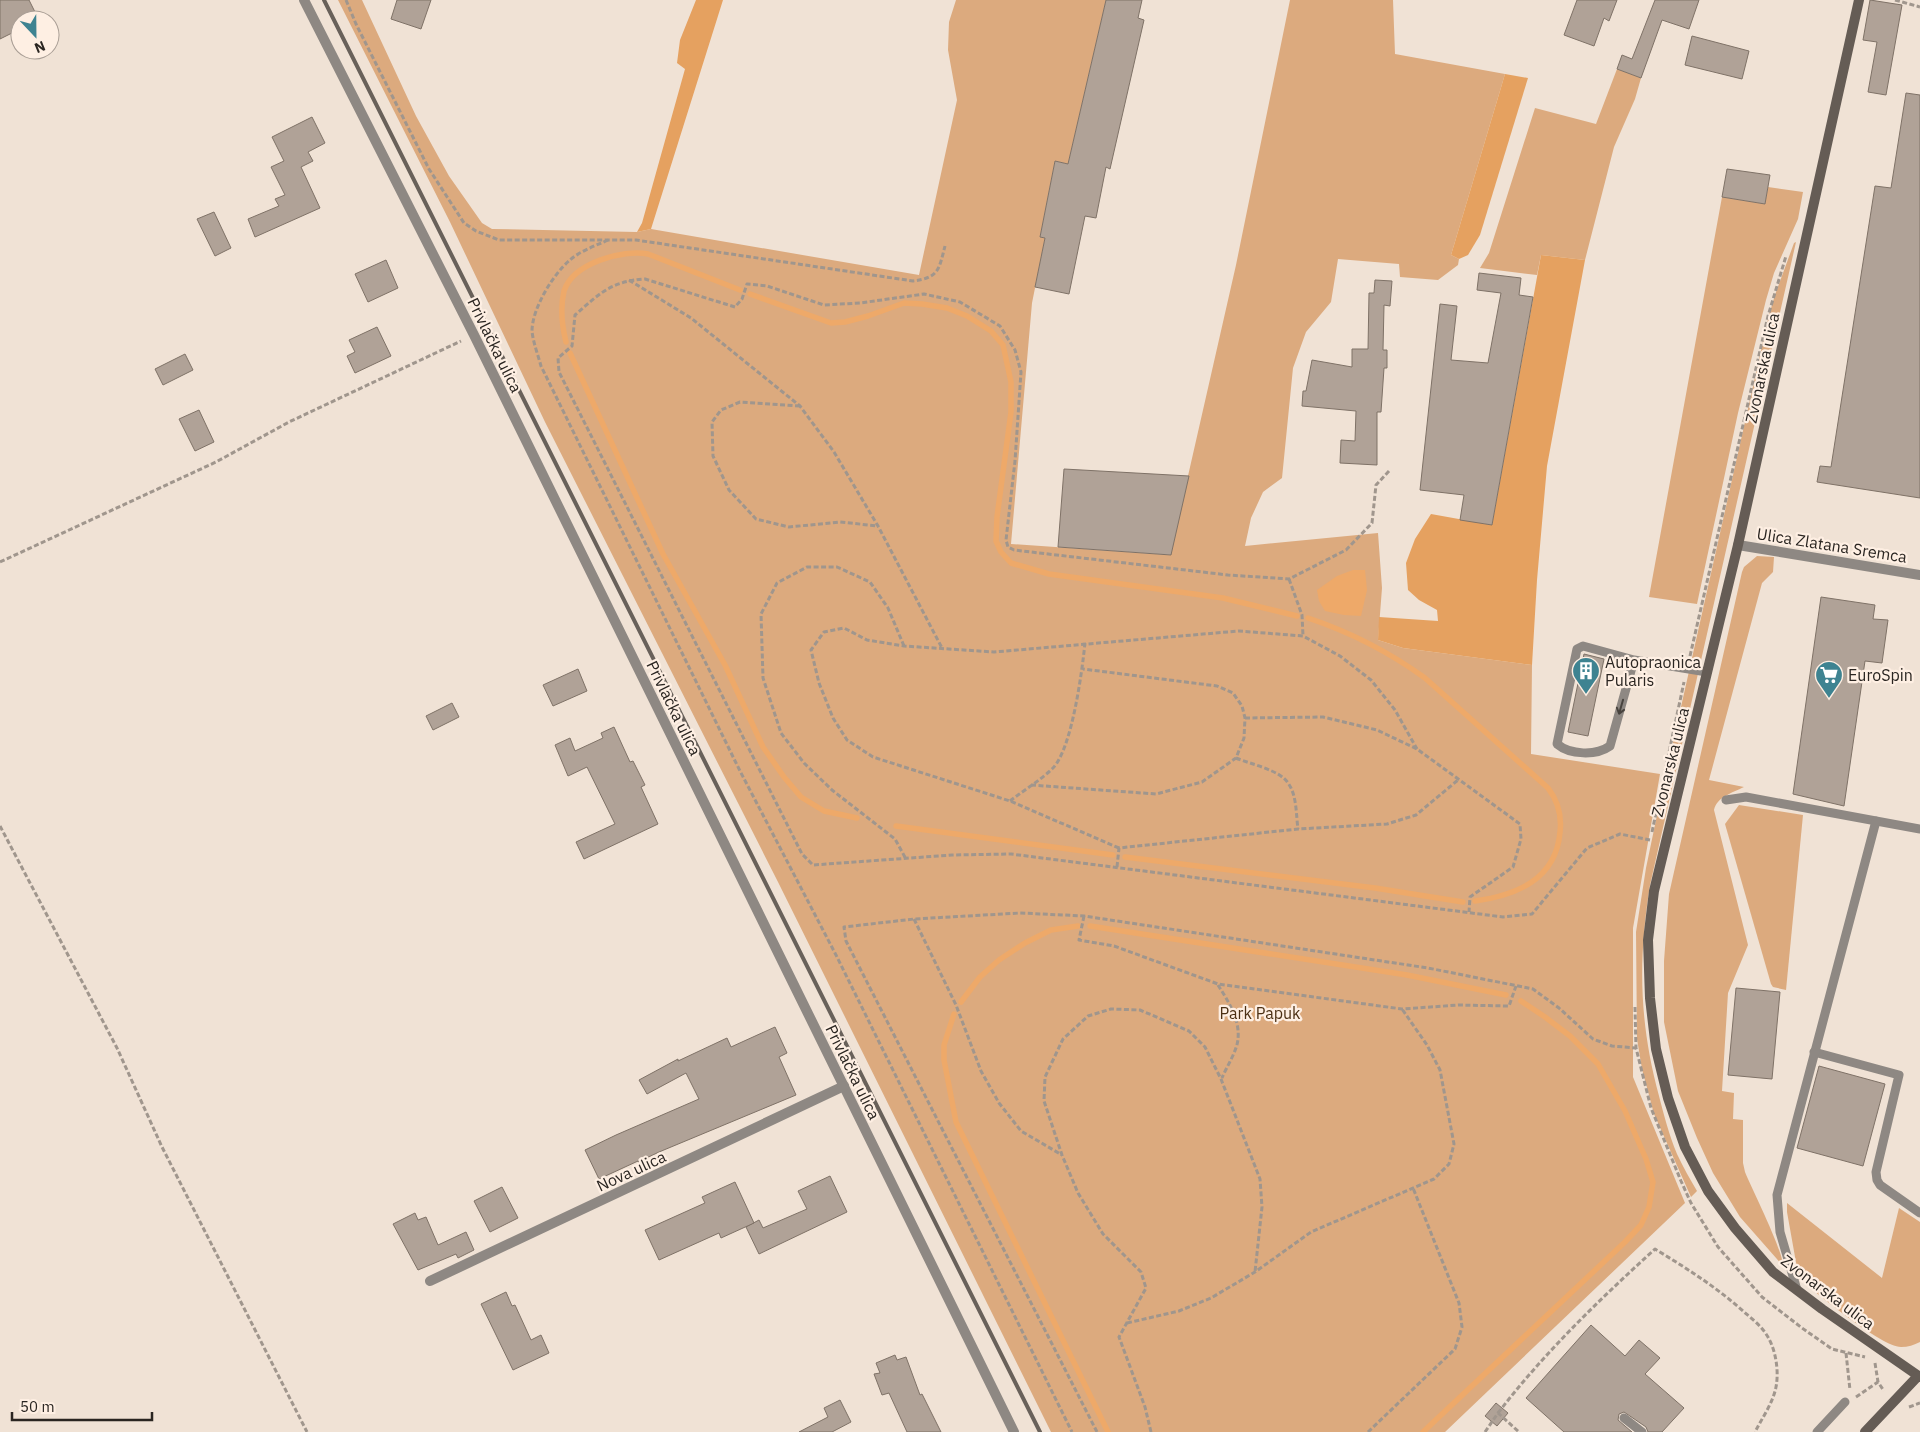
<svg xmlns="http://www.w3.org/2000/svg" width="1920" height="1432" viewBox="0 0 1920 1432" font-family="'IBM Plex Sans',sans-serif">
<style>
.green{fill:#dcaa7e}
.forest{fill:#e5a160}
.water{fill:#eea969}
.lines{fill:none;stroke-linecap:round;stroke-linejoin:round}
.stream{stroke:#eea969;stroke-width:5.5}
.building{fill:#b0a297;stroke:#7f7267}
.path{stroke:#a0968d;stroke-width:3;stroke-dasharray:5 2.5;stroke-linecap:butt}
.service{stroke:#8e8883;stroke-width:9}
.minor{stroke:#8e8883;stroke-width:10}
.secondary{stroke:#655c55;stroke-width:10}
.rail{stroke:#69615a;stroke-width:4}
.oneway{stroke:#48433e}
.labels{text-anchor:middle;stroke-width:4.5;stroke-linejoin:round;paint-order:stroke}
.street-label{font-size:16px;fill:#2a2521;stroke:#feefe3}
.poi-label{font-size:16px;fill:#2a2521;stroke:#feefe3;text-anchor:start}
.park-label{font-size:16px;fill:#4c3014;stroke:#feefe3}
</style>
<rect width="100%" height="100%" fill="#f0e2d5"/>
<!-- green -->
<g class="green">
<polygon points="338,0 362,0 416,116 449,176 482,223 492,229 637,232 651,229 919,275 957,100 948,50 949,22 956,0 1106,0 1068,164 1055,161 1040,237 1045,238 1032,303 1011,544 1170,555 1236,265 1290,0 1393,0 1395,54 1505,74 1451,255 1459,259 1458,265 1438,280 1400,277 1399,264 1338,259 1331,302 1306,332 1293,368 1282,478 1263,492 1251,518 1245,546 1378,533 1382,588 1378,640 1403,648 1532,665 1531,754 1660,774 1633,928 1633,1077 1685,1203 1445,1432 1051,1432 778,882 545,422 450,222"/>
<polygon points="1617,69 1641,78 1635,99 1614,147 1585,260 1541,255 1537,275 1480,268 1489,253 1535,108 1596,124"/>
<polygon points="1768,187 1803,192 1798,219 1774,273 1766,300 1738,413 1697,604 1649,597 1722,197 1765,204"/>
<path d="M1796,242L1650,885C1638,960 1639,1022 1659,1096C1664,1115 1669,1135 1677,1154C1683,1167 1690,1179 1697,1191L1691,1197L1654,1114L1642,1069L1637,1039L1636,932L1646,868L1661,796L1769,315L1775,295L1794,243Z"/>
<path d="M1757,556L1774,557L1773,572L1762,583L1709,780L1744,787C1732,793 1717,797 1714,810L1748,945L1728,993L1722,1091L1734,1093L1733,1119L1743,1120V1163L1745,1172C1752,1189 1784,1253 1783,1266L1740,1217L1713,1173L1697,1138L1678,1091L1664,1022V961L1669,894L1742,572L1744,567Z"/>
<polygon points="1739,805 1803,815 1786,990 1773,987 1771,984 1725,824"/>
<path d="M1787,1203L1882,1278L1899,1208L1920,1222V1342C1914,1345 1908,1347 1901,1347C1880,1346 1818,1294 1799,1279L1787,1212Z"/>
</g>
<!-- forest -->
<g class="forest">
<polygon points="696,0 723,0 651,229 637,232 642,223 685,69 677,63 680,40"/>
<polygon points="1505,74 1528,78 1480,235 1468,255 1459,259 1451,255"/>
<polygon points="1541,255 1585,260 1547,466 1537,580 1532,665 1403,648 1378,640 1379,617 1438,621 1437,610 1419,600 1408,590 1406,563 1415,539 1431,514 1492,525"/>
</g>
<!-- water -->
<polygon class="water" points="1353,570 1365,570 1367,590 1361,616 1344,615 1325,611 1319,601 1317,590 1337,576"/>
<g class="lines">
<!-- stream -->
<g class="stream">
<polyline points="750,294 831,323 845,322 868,316 904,303 922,304 947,308 967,316 991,331 1003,345 1011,382 1011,412 997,517 996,541 1001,552 1011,563 1049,574 1223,598 1297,616"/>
<path d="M566,342C562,326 560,308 564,291C573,263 623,249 648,254L740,290"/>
<polyline points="570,353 663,554 725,665 763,747 784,777 801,797 824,811 857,818"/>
<path d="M1308,618C1350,632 1389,652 1425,678L1548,788C1558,801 1562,815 1560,832C1556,880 1516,895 1475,901"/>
<polyline points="896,826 1113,855"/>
<polyline points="1125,857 1375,888 1463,902"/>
<polyline points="1090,926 1407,975 1506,995"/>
<polyline points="961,1002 980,977 999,960 1025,943 1051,930 1078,926"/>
<polyline points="954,1014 944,1045 944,1060 956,1122 1108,1432"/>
<polyline points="1423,1432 1625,1242 1641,1225 1649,1207 1653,1182 1646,1159 1625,1111 1598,1064 1570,1036 1545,1017 1521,1001"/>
</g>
</g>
<!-- building -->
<g class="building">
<polygon points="0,0 29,0 39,20 20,20 20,29 0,39"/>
<polygon points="397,0 431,0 421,29 391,19"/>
<polygon points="1106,0 1142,0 1138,18 1144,20 1110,169 1106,167 1096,218 1085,216 1069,294 1035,287 1045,238 1040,237 1055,161 1068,164"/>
<polygon points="1577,0 1617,0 1609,21 1604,18 1594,46 1564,35"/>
<polygon points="1655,0 1699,0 1689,29 1662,20 1641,78 1617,69 1622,55 1632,59"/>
<polygon points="1870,0 1902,5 1886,95 1868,92 1877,42 1863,40"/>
<polygon points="1692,36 1749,51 1742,79 1685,65"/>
<polygon points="1906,93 1920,95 1920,498 1817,482 1820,466 1831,467 1875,186 1891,188"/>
<polygon points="312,117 325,143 308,152 313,161 301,167 320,208 255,237 248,219 279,206 275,199 285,195 271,167 284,161 272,137"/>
<polygon points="1727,169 1770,175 1765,204 1722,197"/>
<polygon points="214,212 231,248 215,256 197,219"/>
<polygon points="386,260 398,288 368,302 355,274"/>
<polygon points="1479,273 1521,278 1519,295 1533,297 1492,525 1460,520 1464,495 1420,490 1440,304 1457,306 1451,360 1488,363 1501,293 1477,290"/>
<polygon points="1375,280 1392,281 1390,306 1384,305 1383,350 1387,350 1387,368 1384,368 1381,412 1377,412 1377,465 1340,463 1341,440 1355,441 1356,411 1302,406 1303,391 1306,391 1312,360 1352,367 1352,349 1368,349 1369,293 1374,293"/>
<polygon points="377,327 391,356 355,373 347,356 355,352 349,340"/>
<polygon points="185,354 193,370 163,385 155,369"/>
<polygon points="199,410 214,442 195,451 179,419"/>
<polygon points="1064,469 1189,476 1171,555 1058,547"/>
<polygon points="1821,597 1875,605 1873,619 1888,620 1882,663 1865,661 1844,806 1793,794"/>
<polygon points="1584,654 1604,659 1588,736 1568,732"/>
<polygon points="578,669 587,691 553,706 543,685"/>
<polygon points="452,703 459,717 433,730 426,716"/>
<polygon points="614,727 630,762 633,761 645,785 641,787 658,824 584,859 576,842 615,824 587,767 568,776 555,745 570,738 575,751 603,738 601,733"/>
<polygon points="1736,988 1780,992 1772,1079 1728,1075"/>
<polygon points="775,1027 787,1053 779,1057 796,1095 659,1152 638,1162 638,1161 599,1179 585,1150 616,1135 699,1099 686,1073 647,1094 639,1080 678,1059 678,1061 727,1038 731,1047"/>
<polygon points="1819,1066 1885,1084 1863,1166 1797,1148"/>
<polygon points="830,1176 847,1212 759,1254 746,1227 759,1220 763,1228 807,1209 798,1191"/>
<polygon points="735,1182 754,1223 721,1238 719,1233 659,1260 645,1230 705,1203 702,1197"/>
<polygon points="502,1187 518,1218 490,1232 474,1201"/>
<polygon points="415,1213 418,1220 426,1217 438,1245 466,1232 474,1250 458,1258 456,1254 418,1270 393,1224"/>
<polygon points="506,1292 512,1306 515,1305 531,1340 541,1335 549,1353 513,1370 481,1304"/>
<polygon points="1591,1325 1625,1356 1639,1340 1660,1358 1645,1374 1684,1408 1662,1432 1648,1432 1646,1427 1624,1412 1619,1414 1618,1420 1632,1432 1564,1432 1526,1398"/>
<polygon points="895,1355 897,1360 906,1357 920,1395 922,1394 941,1432 907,1432 889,1393 882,1395 874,1374 880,1373 876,1363"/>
<polygon points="840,1400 851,1422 832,1432 799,1432 828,1417 824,1408"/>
<polygon points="1496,1403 1508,1413 1497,1426 1485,1416"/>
</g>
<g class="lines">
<!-- path -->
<g class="path">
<path d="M346,0L356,24L429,169L464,223L476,231L499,240H636L913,281C939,278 939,269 945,246"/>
<polyline points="1895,0 1920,7"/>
<path d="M608,240C595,246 580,251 570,260C553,274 532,309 532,331C533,342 538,355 541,366L740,771L836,955L1072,1432"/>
<polyline points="629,280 691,318 800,406 834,452 878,526 942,648"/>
<polyline points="800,406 740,402 721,410 712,422 713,456 729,490 756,519 789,527 840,522 878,526"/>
<path d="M1389,471L1376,485L1372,523L1346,550L1289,579L1228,575L1014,550L1008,547L1006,540L1015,461L1021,372L1015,350L1000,326L960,302L924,294L860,303L824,305L767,286L747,284L742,299L735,307L645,279C611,281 599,294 575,315L572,346L558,358L559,372L802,854L813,865L952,855L1011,854L1503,917L1532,914L1587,848L1620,834L1650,840"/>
<polyline points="0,562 216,462 289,422 461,341"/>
<polyline points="1289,579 1302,615 1303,636"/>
<polyline points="904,646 888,608 870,582 837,567 807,567 777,583 761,614 763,678 781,733 804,763 832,790 895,839 906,859"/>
<polyline points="1690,656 1768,316 1786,256"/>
<polyline points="1245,718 1323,717 1377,730 1417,749 1520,824 1521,839 1513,867 1470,897 1469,912"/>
<path d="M1236,758C1250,764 1280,770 1288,783C1297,795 1296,815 1298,829"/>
<polyline points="1031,785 1156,794 1202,782 1236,758 1244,738 1245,718 1242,706 1233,693 1217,686 1083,669"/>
<path d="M1010,801C1024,790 1041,780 1053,768C1072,748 1082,672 1085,643"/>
<polyline points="0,826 117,1048 162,1147 307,1432"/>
<polyline points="1652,832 1684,682"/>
<polyline points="1119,848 1010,801 873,757 847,740 833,718 819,683 811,650 824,632 844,628 867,640 904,646 994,652 1239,631 1303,636 1340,656 1371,680 1395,710 1417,749"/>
<polyline points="1117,867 1119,848 1298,829 1387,824 1416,815 1458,780"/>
<polyline points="1084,916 1079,940 1114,946 1218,984 1402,1009 1459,1005 1509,1006 1516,986"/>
<polyline points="914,919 956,1005 981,1071 999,1103 1021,1131 1062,1155"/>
<path d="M1218,985C1228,1001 1240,1019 1238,1039C1237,1051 1227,1066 1222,1078"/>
<polyline points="1635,1007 1636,1048 1651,1108 1681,1181 1691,1203 1718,1247 1762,1297 1802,1328 1832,1349 1865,1357"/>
<polyline points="1127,1323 1179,1311 1211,1298 1255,1272 1311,1232 1434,1179 1449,1164 1454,1144 1440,1070 1427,1045 1402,1009"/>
<polyline points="1846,1353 1850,1390"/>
<polyline points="1875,1363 1878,1382 1884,1391"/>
<polyline points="1856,1397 1878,1382"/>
<polyline points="1909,1407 1920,1403"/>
<path d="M1498,1413C1544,1353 1599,1300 1655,1249C1686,1268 1715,1286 1743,1311C1752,1319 1763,1327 1769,1339C1776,1352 1779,1372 1776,1387C1773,1403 1762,1418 1755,1432"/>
<polyline points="1097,1432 846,941 844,927 914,919 1020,913 1084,916 1428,968 1533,989 1559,1008 1593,1039 1612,1046 1636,1048"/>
<polyline points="1151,1432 1145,1407 1119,1337 1146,1288 1141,1272 1103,1234 1078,1193 1062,1155 1044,1101 1045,1077 1063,1039 1088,1016 1111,1009 1140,1010 1189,1031 1205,1047 1221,1079 1260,1179 1262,1207 1255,1272"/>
<polyline points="1368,1432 1455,1349 1462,1327 1459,1303 1413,1188"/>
<polyline points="1485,1432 1498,1413 1519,1432"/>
</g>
<!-- service -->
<g class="service">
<path d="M1634,660L1610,746C1596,756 1570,755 1557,744L1577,649L1583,646L1634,660L1707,672"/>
<polyline points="1726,800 1746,797 1920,829"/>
<polyline points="1814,1052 1899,1075 1876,1172 1877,1180 1880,1185 1920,1213"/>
<polyline points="1797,1290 1780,1232 1777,1195 1876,821"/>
<polyline points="1624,1418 1642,1432"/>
<polyline points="1817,1432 1845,1402"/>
</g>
<!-- minor -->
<g class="minor">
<polyline points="304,0 474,335 1014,1432"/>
<polyline points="1738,545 1920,575"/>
<polyline points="430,1281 844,1086"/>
</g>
<!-- secondary -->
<g class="secondary">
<polyline points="1859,0 1738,545 1654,891 1648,940 1650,998 1656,1049 1668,1098 1685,1147 1708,1191 1735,1228 1773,1272 1822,1309 1920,1377"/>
<polyline points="1865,1432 1918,1376"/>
</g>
<!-- rail -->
<polyline class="rail" points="324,0 1040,1432"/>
</g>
<!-- one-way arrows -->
<defs><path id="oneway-shaft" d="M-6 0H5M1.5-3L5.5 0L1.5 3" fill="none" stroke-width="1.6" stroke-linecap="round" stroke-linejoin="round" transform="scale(1.25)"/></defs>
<use class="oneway" href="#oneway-shaft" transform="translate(1621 707) rotate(106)"/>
<!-- icons -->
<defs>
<symbol id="building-pin" viewBox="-11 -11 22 30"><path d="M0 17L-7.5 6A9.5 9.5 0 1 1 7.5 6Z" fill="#3e8391" stroke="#feefe3"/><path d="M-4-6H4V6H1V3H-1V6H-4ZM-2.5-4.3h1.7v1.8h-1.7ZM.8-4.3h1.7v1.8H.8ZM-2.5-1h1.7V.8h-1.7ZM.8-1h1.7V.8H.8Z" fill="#fff"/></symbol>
<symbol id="supermarket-pin" viewBox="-11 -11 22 30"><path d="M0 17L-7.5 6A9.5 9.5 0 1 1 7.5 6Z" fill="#3e8391" stroke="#feefe3"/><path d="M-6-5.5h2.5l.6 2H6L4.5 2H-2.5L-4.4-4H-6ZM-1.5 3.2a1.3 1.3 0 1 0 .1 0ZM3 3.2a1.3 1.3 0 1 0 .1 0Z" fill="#fff"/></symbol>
</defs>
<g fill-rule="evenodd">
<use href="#building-pin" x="1570" y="655" width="32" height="43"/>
<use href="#supermarket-pin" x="1813" y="659" width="32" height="43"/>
</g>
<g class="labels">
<!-- street labels -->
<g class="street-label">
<text transform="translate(495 345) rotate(64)" y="6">Privlačka ulica</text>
<text transform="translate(1762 368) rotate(-78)" y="6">Zvonarska ulica</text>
<text transform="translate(1832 545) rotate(9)" y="6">Ulica Zlatana Sremca</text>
<text transform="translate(674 708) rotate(64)" y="6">Privlačka ulica</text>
<text transform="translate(1670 762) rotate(-76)" y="6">Zvonarska ulica</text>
<text transform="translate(853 1072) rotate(64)" y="6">Privlačka ulica</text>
<text transform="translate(631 1171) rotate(-25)" y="6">Nova ulica</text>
<text transform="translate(1828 1292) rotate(37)" y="6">Zvonarska ulica</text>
</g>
<!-- poi labels -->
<g class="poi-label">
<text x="1605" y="668">Autopraonica<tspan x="1605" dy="18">Pularis</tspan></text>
<text x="1848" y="681">EuroSpin</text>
</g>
<!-- park labels -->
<g class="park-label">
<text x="1260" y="1019">Park Papuk</text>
</g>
</g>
<!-- north arrow -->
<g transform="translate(35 35) rotate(158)"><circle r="24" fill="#feefe3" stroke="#a99e95"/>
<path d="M0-4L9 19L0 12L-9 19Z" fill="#3e8391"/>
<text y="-8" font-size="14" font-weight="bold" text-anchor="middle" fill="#2a2521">N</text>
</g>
<!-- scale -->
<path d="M12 1412v8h140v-8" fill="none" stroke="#2a2521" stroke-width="2.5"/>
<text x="20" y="1412" font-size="15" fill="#2a2521" stroke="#feefe3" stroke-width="4" paint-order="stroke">50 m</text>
</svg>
